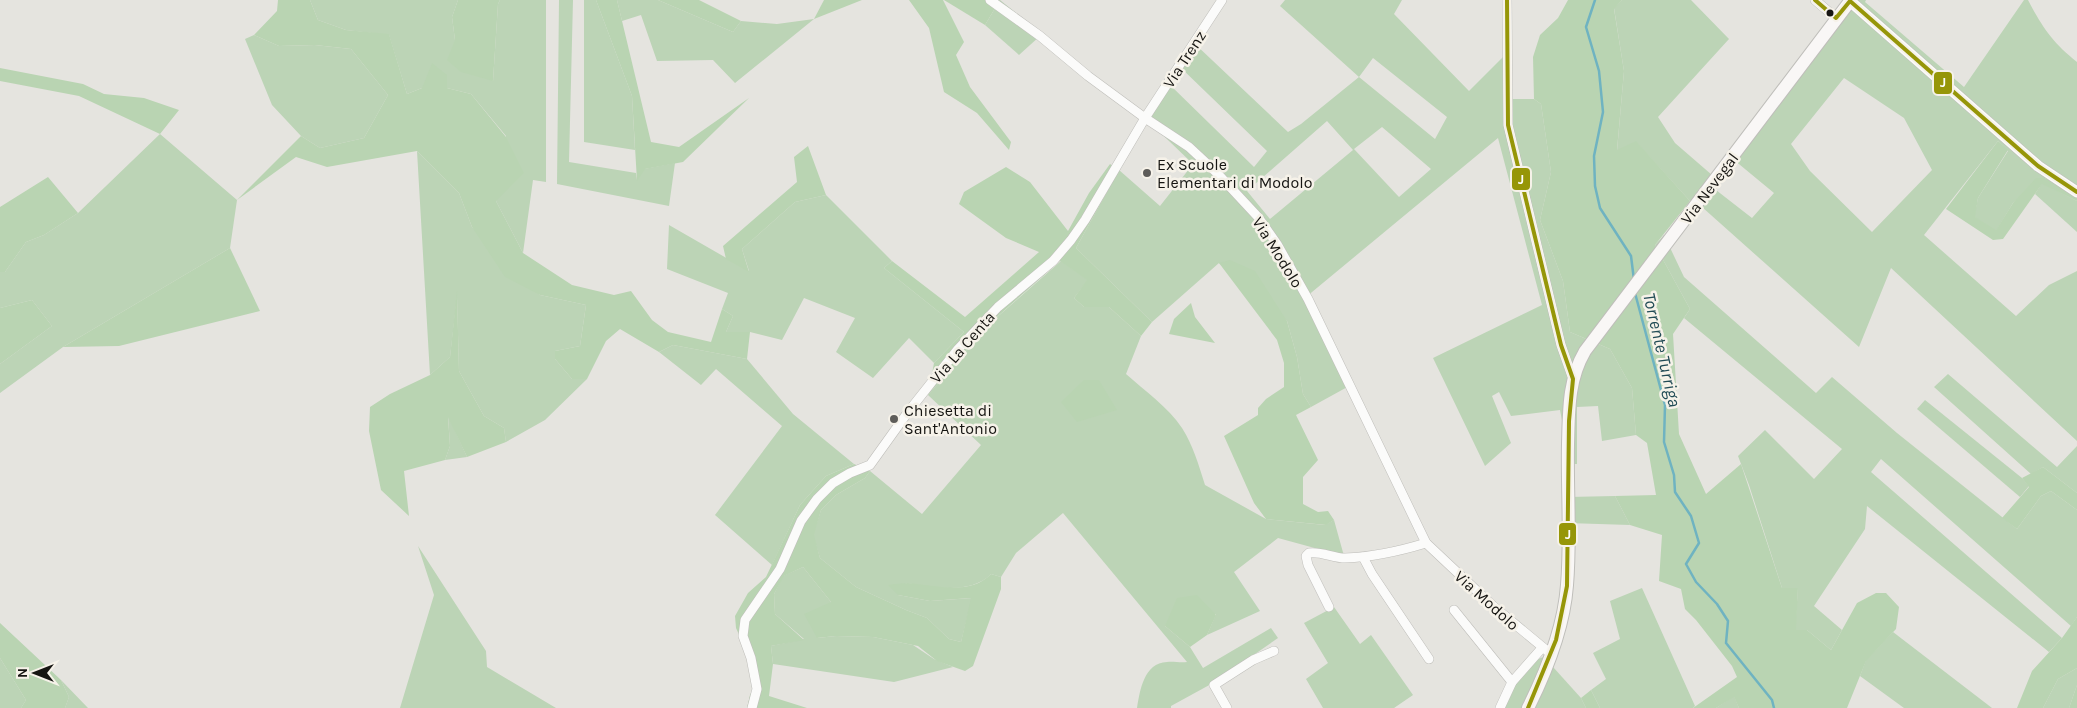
<svg xmlns="http://www.w3.org/2000/svg" width="2077" height="708" viewBox="0 0 2077 708" font-family="Karla,sans-serif">
<style>
.green{fill:#bcd4b6;fill-rule:evenodd}
.forest{fill:#b9d4b2}
.lines{fill:none;stroke-linecap:round;stroke-linejoin:round}
.stream{stroke:#6fb3c1;stroke-width:2.5}
.minor-casing{stroke:#bfbeba;stroke-width:10}
.tertiary-casing{stroke:#bfbeba;stroke-width:12}
.secondary-casing{stroke:#bfbeba;stroke-width:14}
.minor{stroke:#fbfbfa;stroke-width:9}
.tertiary{stroke:#fbfbfa;stroke-width:11}
.secondary{stroke:#f9f7f6;stroke-width:12}
.bus-1-casing{stroke:#f6f2e9;stroke-width:8}
.bus-1{stroke:#969608;stroke-width:4}
.bus-dot{fill:#161512;stroke:#f6f2e9;stroke-width:2}
.poi-dot{fill:#5e5d5a;stroke:#f6f2e9;stroke-width:2}
.labels{text-anchor:middle;stroke-width:5;stroke-linejoin:round;paint-order:stroke}
.street-label{font-size:16px;fill:#161512;stroke:#f6f2e9}
.poi-label{font-size:16px;fill:#161512;stroke:#f6f2e9;text-anchor:start}
.water-label{font-size:18px;font-style:italic;fill:#224c56;stroke:#f6f2e9}
.line-badge{stroke:#f6f2e9;stroke-width:2}
.badge-label{font-size:14px;text-anchor:middle;font-weight:bold;fill:#fff}
</style>
<rect width="100%" height="100%" fill="#e5e4df"/>
<!-- green -->
<g class="green">
<polygon points="310,0 458,0 452,17 455,40 493,81 498,4 500,0 546,0 546,182 533,180 523,253 496,201 506,136 471,94 447,88 422,88 407,94 389,35 346,30 318,20"/>
<polygon points="559,0 573,0 569,162 636,173 637,180 644,169 675,163 669,206 557,184"/>
<polygon points="584,0 596,0 632,96 635,150 584,142"/>
<polygon points="617,0 658,0 733,32 741,21 777,24 814,19 735,83 713,60 657,61 641,15 622,21"/>
<polygon points="1000,0 1040,32 1040,36 1019,55 985,25"/>
<path d="M1285,0H1402L1394,14L1469,91L1506,54L1505,99H1534L1541,104L1551,172L1540,220L1563,281L1570,332L1610,349L1632,388L1636,435L1602,441L1598,406L1577,407V464H1568V453L1560,410L1511,416L1499,392L1492,396L1511,443L1485,466L1433,358L1542,305L1498,138L1306,297L1351,385L1311,407L1303,394L1297,357L1287,321L1219,263L1152,322L1076,248L1119,170L1160,206L1193,164L1145,118L1168,83L1254,167L1267,151L1179,66L1194,43L1288,132L1301,124L1359,77L1280,6ZM1373,58L1447,117L1435,139L1359,77ZM1327,121L1353,150L1270,219L1247,191ZM1382,127L1431,169L1399,197L1354,149Z"/>
<path d="M1622,0H1691L1729,39L1658,117L1675,143L1712,175L1707,183L1752,218L1774,193L1728,155L1846,0H1866L1865,2L1964,87L2024,0H2028C2042,27 2053,43 2077,62V194L2045,178L2013,203L1996,231L1974,217L1978,198L2008,151L1998,141L1924,235L2016,316L2049,285L2077,271V441L1891,268L1859,347L1693,199L1690,201L1636,142L1617,151L1624,71L1614,8ZM1844,78L1904,118L1932,170L1872,232L1810,171L1791,144Z"/>
<polygon points="254,35 279,46 315,45 351,49 388,95 364,138 320,148 301,136 272,105 245,39"/>
<polygon points="160,134 237,200 230,248 63,347 0,393 0,364 52,326 32,300 0,308 0,272 5,272 26,242 44,235 78,213"/>
<polygon points="417,151 459,193 472,227 540,295 586,305 580,346 555,351 555,359 572,379 587,379 545,420 506,442 504,428 484,416 459,371 457,297 450,357 430,375"/>
<polygon points="2042,183 2077,201 2077,232 2035,194"/>
<polygon points="826,195 892,261 884,268 964,332 934,363 909,338 873,378 836,352 855,318 804,298 782,340 750,332 726,332 733,316 722,309 728,293 667,269 669,225 749,271 742,249 795,202"/>
<polygon points="1664,235 1684,277 1816,393 1832,377 1897,433 2017,529 2041,496 2051,491 2077,510 2077,617 2071,626 1881,459 1871,472 2062,638 2049,652 1867,506 1865,529 1814,606 1842,630 1831,650 1807,630 1795,630 1798,588 1782,588 1749,485 1738,456 1765,430 1814,479 1842,449 1684,318 1690,309 1655,245"/>
<path d="M1061,261L1088,280L1074,298L1084,307H1109L1141,336L1126,374C1145,391 1168,407 1182,428C1193,445 1199,466 1205,485L1266,519L1325,525L1334,520L1344,556L1278,538L1234,572L1260,611L1207,635L1216,614L1165,626L1190,647L1203,668L1271,628L1278,638L1213,683L1171,706V708H1137C1140,690 1144,663 1167,662C1173,661 1180,663 1187,662L1063,513L1016,553L1001,577L991,574C971,595 933,587 906,583L898,595L930,601L972,598L961,642L949,639L927,618L906,610L856,587L820,558L813,535L821,510L836,495L865,478L870,471L922,514L981,445L928,395L988,325Z"/>
<polygon points="673,345 747,359 793,414 854,464 826,476 800,505 772,565 715,515 782,426 716,369 701,385 659,352"/>
<polygon points="1948,374 2057,467 2077,446 2077,493 2043,467 2031,474 1934,387"/>
<polygon points="1925,400 2022,478 2029,486 2020,497 1917,409"/>
<polygon points="448,415 467,457 445,460 450,446"/>
<polygon points="1615,496 1630,525 1567,523 1568,497"/>
<polygon points="418,546 486,651 487,667 556,708 400,708 434,595"/>
<polygon points="803,567 831,602 817,638 836,636 873,637 913,645 934,659 953,667 894,682 773,664 771,646 804,639 775,614 774,594 783,576"/>
<polygon points="1642,588 1695,706 1693,708 1600,708 1591,690 1606,679 1593,653 1620,639 1610,601"/>
<polygon points="1334,607 1360,644 1371,635 1413,695 1394,708 1323,708 1306,679 1328,663 1304,623"/>
<polygon points="1893,632 1992,708 1904,708 1860,676 1866,660"/>
<path d="M1544,657L1581,698L1586,708H1504C1511,692 1526,661 1544,657Z"/>
<polygon points="0,658 26,700 21,708 0,708"/>
<polygon points="2077,668 2077,685 2069,708 2043,708 2058,679"/>
<polygon points="61,680 88,708 65,708 69,697"/>
<polygon points="1734,696 1739,708 1716,708"/>
</g>
<!-- forest -->
<g class="forest">
<polygon points="278,0 310,0 318,20 346,30 389,34 407,94 422,88 432,63 447,75 447,88 471,94 506,137 524,173 496,201 523,253 572,285 614,295 631,291 652,320 668,332 711,342 722,309 733,316 726,332 750,332 747,359 673,345 659,352 620,329 606,341 587,379 572,379 555,359 555,351 580,346 586,305 540,295 505,277 472,227 459,193 417,151 327,167 296,157 237,200 301,136 320,148 364,138 388,95 351,49 315,45 279,46 254,35 277,11"/>
<polygon points="458,0 500,0 498,4 493,81 461,72 447,60 455,40 452,17"/>
<polygon points="596,0 617,0 651,142 679,147 749,98 683,162 645,169 637,181 632,96"/>
<polygon points="658,0 699,0 741,21 733,32"/>
<polygon points="824,0 862,0 814,19"/>
<polygon points="909,0 943,0 964,42 956,55 970,87 1011,142 1009,150 977,113 944,92 929,28"/>
<polygon points="944,0 1000,0 985,25"/>
<polygon points="1568,0 1622,0 1614,9 1624,71 1617,150 1636,141 1690,201 1655,245 1690,309 1673,334 1679,434 1706,494 1741,464 1782,588 1798,588 1796,630 1807,630 1831,650 1857,603 1876,593 1886,593 1899,607 1896,629 1866,661 1847,708 1739,708 1734,697 1716,708 1693,708 1737,677 1732,666 1696,620 1685,609 1681,589 1659,581 1662,535 1630,525 1615,496 1656,495 1647,443 1636,435 1632,388 1610,349 1570,332 1563,281 1540,220 1551,172 1541,104 1534,99 1533,57 1540,35 1558,18"/>
<polygon points="0,68 83,84 104,94 144,98 179,110 160,134 79,96 0,81"/>
<polygon points="1998,141 2008,150 1978,198 1975,217 1996,230 2013,203 2036,178 2045,178 2077,194 2077,201 2042,184 2003,239 1993,240 1946,209"/>
<polygon points="808,146 826,195 795,202 742,249 749,272 726,259 723,246 797,182 794,157"/>
<polygon points="1110,164 1119,170 1076,248 1152,322 1141,336 1109,307 1084,307 1074,298 1087,280 1060,261 988,325 928,395 934,363 964,332 884,268 892,261 965,317 1039,252 1006,238 959,204 964,192 1006,167 1030,182 1068,231 1089,193"/>
<polygon points="48,177 78,213 44,235 26,242 5,272 0,272 0,207"/>
<polygon points="230,248 260,311 119,346 63,347"/>
<polygon points="1230,260 1255,271 1287,321 1297,357 1303,394 1311,407 1296,415 1318,460 1303,477 1303,504 1318,512 1328,511 1334,520 1326,525 1266,519 1254,503 1224,436 1258,415 1258,408 1266,399 1284,387 1284,363 1277,340 1219,263"/>
<polygon points="457,291 459,371 484,416 504,428 506,442 467,457 448,417 450,446 445,460 404,471 409,516 381,490 369,431 370,407 390,394 430,375 450,357"/>
<polygon points="32,300 52,326 0,364 0,308"/>
<polygon points="1191,303 1195,317 1215,343 1169,334 1174,319"/>
<polygon points="1084,380 1099,380 1117,410 1077,422 1061,402"/>
<path d="M854,464L870,471L865,478L836,495L821,510L814,535L820,558L856,587L906,610L927,618L949,639L961,642L971,598L930,601L898,595L888,585C895,584 902,583 908,583C935,585 970,596 991,574L1001,577V589L973,666L965,671L937,661L918,646L873,637L836,636L817,638L804,614L831,602L803,567L784,576L774,594L775,614L804,640L771,646L773,664L769,696L807,708H747L750,695L759,678L736,628L735,616L748,593L766,577L800,505L826,476Z"/>
<polygon points="2043,467 2077,493 2077,510 2051,491 2041,496 2017,529 2002,518 2029,487 2022,478"/>
<polygon points="1197,595 1216,615 1207,635 1190,647 1165,626 1177,598"/>
<polygon points="2077,617 2077,668 2058,679 2043,708 2017,708 2032,671 2062,638"/>
<polygon points="0,623 61,680 69,697 65,708 21,708 26,700 0,658"/>
<polygon points="2077,685 2077,708 2069,708"/>
<polygon points="1591,690 1600,708 1586,708 1581,698"/>
</g>
<g class="lines">
<!-- stream -->
<g class="stream">
<polyline points="1595,0 1586,27 1599,71 1603,112 1594,156 1595,186 1600,208 1631,256 1634,280"/>
<polyline points="1635,293 1665,405 1664,442 1674,475 1675,492 1691,516 1699,543 1686,564 1696,582 1717,604 1728,621 1726,643 1772,700 1774,708"/>
</g>
<defs>
<g id="minor">
<polyline points="990,0 1040,36 1088,76 1145,118 1189,147 1218,174 1258,217 1277,244 1308,299 1426,543 1493,606 1551,654"/>
<polyline points="1507,0 1508,125 1561,345 1573,379"/>
<polyline points="1815,0 1836,18"/>
<polyline points="1363,557 1372,574 1429,659"/>
<path d="M1329,607L1308,565L1306,556L1309,553C1321,551 1333,558 1345,558C1372,557 1400,551 1426,543"/>
<polyline points="1454,610 1512,682"/>
<polyline points="752,708 757,689 751,658 743,636 745,620 780,569 801,521 817,499 833,483 850,473 870,465 908,412 958,349 998,307 1053,261 1071,240 1085,220 1145,118 1222,0"/>
<polyline points="1227,708 1214,685 1253,660 1274,651"/>
<polyline points="1500,708 1512,682 1542,648"/>
</g>
<polyline id="tertiary" points="1850,1 2038,166 2077,192"/>
<path id="secondary" d="M1528,708C1547,670 1564,628 1567,585C1571,538 1567,491 1568,444C1569,411 1568,380 1585,351L1851,0"/>
</defs>
<!-- minor casing -->
<use href="#minor" class="minor-casing"/>
<!-- tertiary casing -->
<use href="#tertiary" class="tertiary-casing"/>
<!-- secondary casing -->
<use href="#secondary" class="secondary-casing"/>
<!-- minor -->
<use href="#minor" class="minor"/>
<!-- tertiary -->
<use href="#tertiary" class="tertiary"/>
<!-- secondary -->
<use href="#secondary" class="secondary"/>
<defs>
<g id="bus-1">
<polyline points="1507,0 1508,125 1561,345 1573,379 1569,421 1567,586 1556,640 1528,708"/>
<polyline points="1815,0 1836,18 1850,1 2038,166 2077,192"/>
</g>
</defs>
<!-- bus-1 casing -->
<use href="#bus-1" class="bus-1-casing"/>
<!-- bus-1 -->
<use href="#bus-1" class="bus-1"/>
</g>
<!-- markers -->
<circle class="bus-dot" cx="1830" cy="13" r="4.5"/>
<g class="poi-dot">
<circle cx="1147" cy="173" r="5"/>
<circle cx="894" cy="419" r="5"/>
</g>
<g class="labels">
<!-- street labels -->
<g class="street-label">
<text transform="translate(1184 59) rotate(-57)" y="6">Via Trenz</text>
<text transform="translate(1709 188) rotate(-53)" y="6">Via Nevegal</text>
<text transform="translate(1278 252) rotate(58)" y="6">Via Modolo</text>
<text transform="translate(962 347) rotate(-49)" y="6">Via La Centa</text>
<text transform="translate(1487 600) rotate(42)" y="6">Via Modolo</text>
</g>
<!-- poi labels -->
<g class="poi-label">
<text x="1157" y="170">Ex Scuole<tspan x="1157" dy="18">Elementari di Modolo</tspan></text>
<text x="904" y="416">Chiesetta di<tspan x="904" dy="18">Sant'Antonio</tspan></text>
</g>
<!-- water labels -->
<g class="water-label">
<text transform="translate(1662 350) rotate(77)" y="6">Torrente Turriga</text>
</g>
</g>
<g class="line-badge">
<rect x="1933" y="71" width="20" height="24" rx="5" fill="#969608"/>
<rect x="1511" y="167" width="20" height="24" rx="5" fill="#969608"/>
<rect x="1558" y="522" width="19" height="24" rx="5" fill="#969608"/>
</g>
<g class="badge-label">
<text x="1943" y="87">J</text>
<text x="1521" y="184">J</text>
<text x="1568" y="539">J</text>
</g>
<!-- north arrow -->
<g transform="translate(35 673) rotate(270)" stroke="#f6f2e9" stroke-width="4" paint-order="stroke">
<path d="M0-4L9 19L0 12L-9 19Z" fill="#161512"/>
<text y="-8" font-size="14" font-weight="bold" text-anchor="middle" fill="#161512">N</text>
</g>
</svg>
